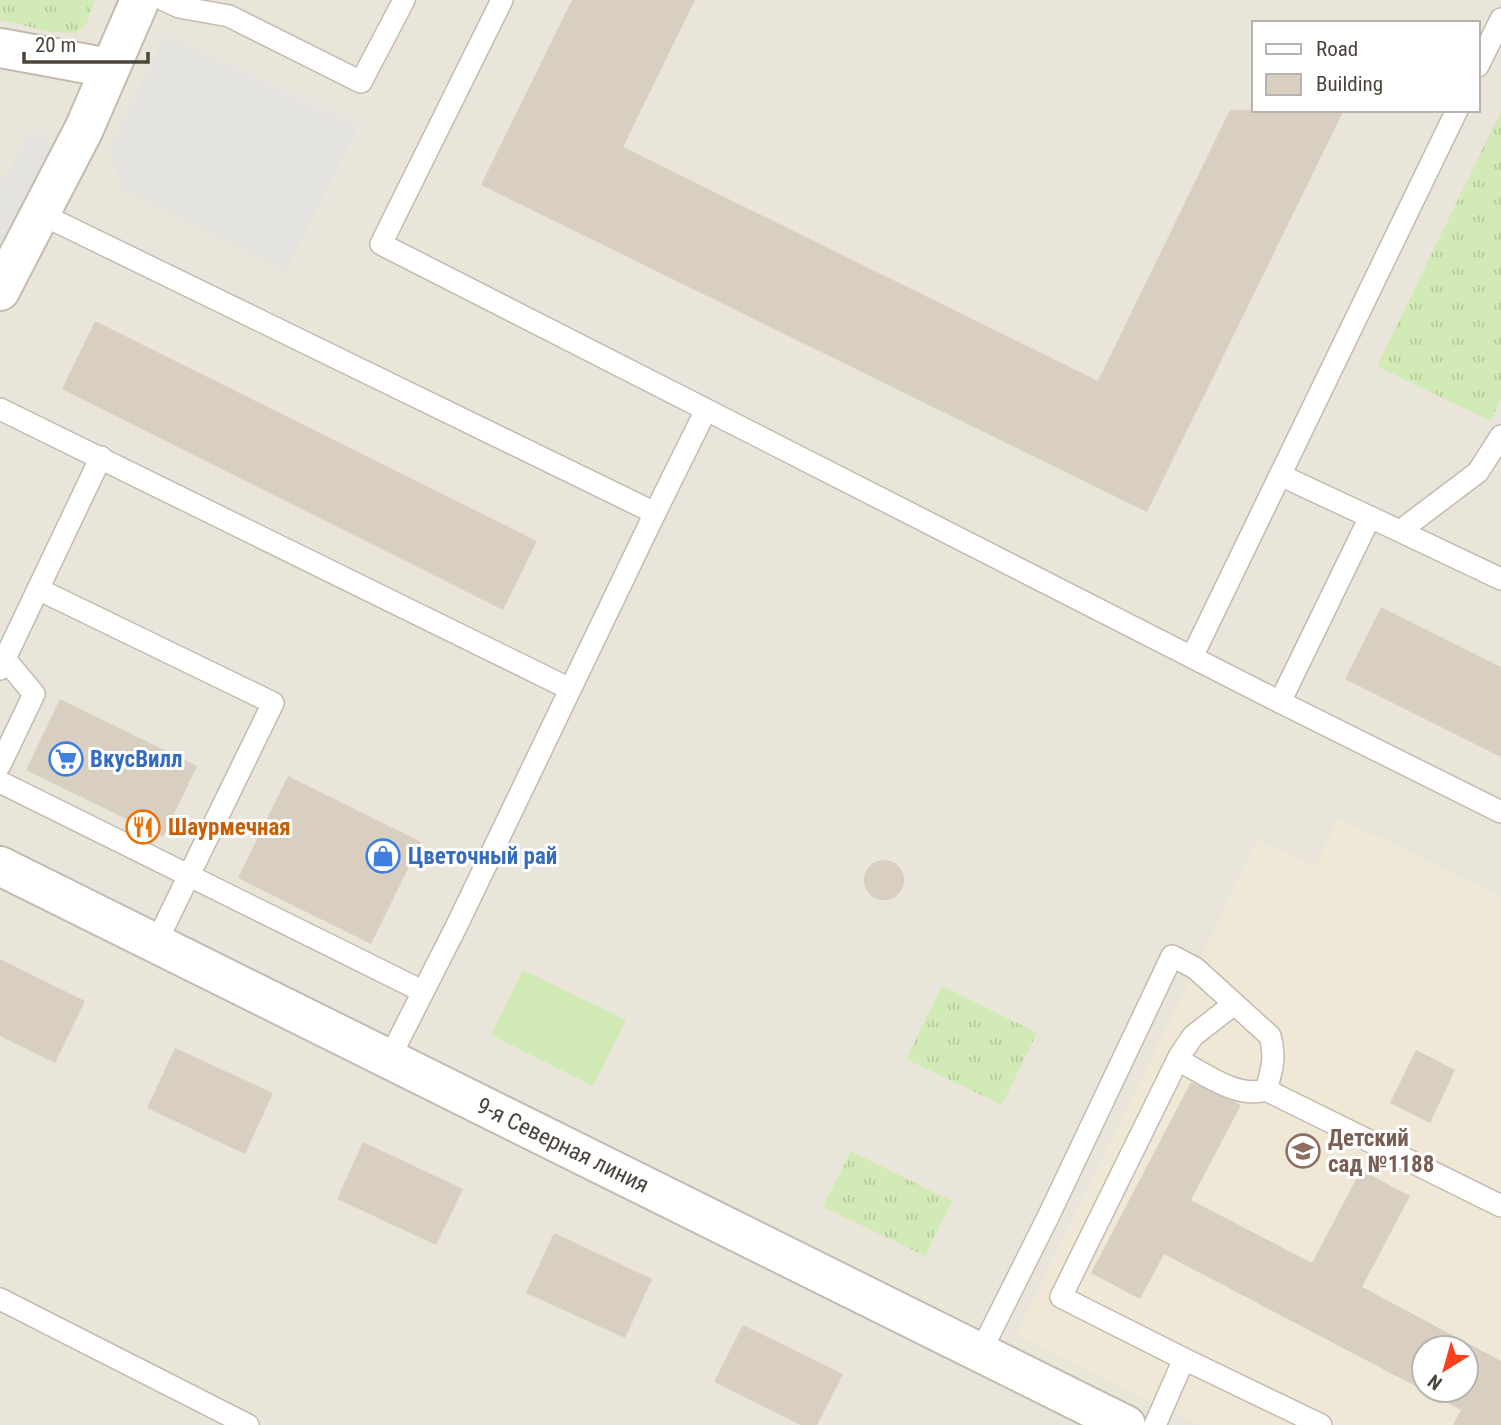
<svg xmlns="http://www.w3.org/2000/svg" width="1501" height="1425" viewBox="0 0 1501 1425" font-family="'Roboto Condensed',sans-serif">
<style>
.residential{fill:#eae5da;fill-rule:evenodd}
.education{fill:#efe8d6;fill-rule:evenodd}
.grass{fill:url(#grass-tufts)}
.pitch{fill:#d2eab5}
.parking{fill:#e5e3e0}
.building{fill:#d8cfc1;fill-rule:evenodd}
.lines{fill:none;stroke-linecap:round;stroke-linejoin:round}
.service-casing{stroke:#c2bbae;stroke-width:24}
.minor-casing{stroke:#c2bbae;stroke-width:42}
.service{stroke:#fff;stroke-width:21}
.minor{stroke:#fff;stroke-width:38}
.labels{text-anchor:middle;stroke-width:6;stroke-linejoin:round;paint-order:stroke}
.shop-label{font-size:23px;font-weight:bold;fill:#366cbe;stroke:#fff;text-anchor:start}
.food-label{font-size:23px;font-weight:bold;fill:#c56008;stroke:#fff;text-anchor:start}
.education-label{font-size:23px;font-weight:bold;fill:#785e54;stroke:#fff;text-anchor:start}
.street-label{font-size:23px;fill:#4b4439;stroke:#fff}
</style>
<defs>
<pattern id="grass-tufts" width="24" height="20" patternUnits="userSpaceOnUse" patternTransform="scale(1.75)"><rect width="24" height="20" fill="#d2eab5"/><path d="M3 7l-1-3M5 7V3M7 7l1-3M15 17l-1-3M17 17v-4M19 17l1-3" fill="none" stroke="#b6ca9c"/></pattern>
</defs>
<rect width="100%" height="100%" fill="#f6f3ec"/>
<!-- residential -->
<path class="residential" d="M0,0H1501V1425H0ZM1254,23H1478V110H1254ZM1424,1348H1466V1390H1424Z"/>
<!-- education -->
<path class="education" d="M1339,818L1501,897V1425H1200L1016,1335L1258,840L1315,867ZM1424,1348H1466V1390H1424Z"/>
<!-- grass -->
<g class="grass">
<polygon points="0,0 94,0 87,23 76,33 51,32 0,20"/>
<polygon points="1501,111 1501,399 1490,421 1377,366"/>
<polygon points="942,986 1037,1033 1002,1105 906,1059"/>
<polygon points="851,1151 952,1201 925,1256 823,1207"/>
</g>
<!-- pitch -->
<polygon class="pitch" points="523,970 626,1020 593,1086 491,1035"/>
<!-- parking -->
<g class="parking">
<polygon points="165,35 358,128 286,270 120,189 110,149"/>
<polygon points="30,132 56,146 0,249 0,186"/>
</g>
<!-- building -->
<g class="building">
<polygon points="572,0 695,0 623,147 1098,381 1230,110 1344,110 1147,512 481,185"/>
<polygon points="95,321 537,541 503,610 62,389"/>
<polygon points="1381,607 1501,667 1501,757 1345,679"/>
<polygon points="60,699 197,766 163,837 26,770"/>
<polygon points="288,776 421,842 371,944 238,878"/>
<circle cx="884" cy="880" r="20"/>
<polygon points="0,959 85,1001 55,1063 0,1036"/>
<polygon points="175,1048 273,1093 245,1154 147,1108"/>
<polygon points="1416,1050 1455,1070 1430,1123 1390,1103"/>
<path d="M1191,1082L1241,1105L1191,1200L1312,1263L1361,1170L1410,1196L1362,1287L1501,1361V1425H1453L1461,1410L1164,1254L1140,1299L1091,1273ZM1424,1348H1466V1390H1424Z"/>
<polygon points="363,1142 463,1189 436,1245 337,1199"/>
<polygon points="554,1233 652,1279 625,1338 526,1293"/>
<polygon points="743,1325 843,1374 817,1425 801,1425 714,1382"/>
</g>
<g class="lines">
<defs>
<g id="service">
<polyline points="164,0 179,7 229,16 361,82 404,0"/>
<polyline points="502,0 381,244 1280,702"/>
<polyline points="1478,66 1501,19"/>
<polyline points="41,214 655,513 457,925 389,1059"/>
<polyline points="0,409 570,689"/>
<polyline points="1280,475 1370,517"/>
<polyline points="655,513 706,410"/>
<polyline points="1400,531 1478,472 1501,436"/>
<polyline points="1501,579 1370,517 1280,702 1501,812"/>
<polyline points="38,589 273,703 156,943"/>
<polyline points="1192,657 1457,110"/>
<polyline points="0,669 101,457"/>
<polyline points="0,765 34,694 5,659"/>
<polyline points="0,782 422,991"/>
<path d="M1178,1060C1204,1073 1236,1099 1266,1090"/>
<polyline points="0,1299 248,1425"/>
<path d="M980,1353L1049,1215L1172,956L1195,968L1270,1036C1276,1056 1272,1070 1266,1090L1501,1206"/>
<polyline points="1184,1359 1061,1297 1180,1055 1193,1036 1234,1004"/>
<polyline points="1155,1425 1184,1359 1321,1425"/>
</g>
<g id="minor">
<polyline points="0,48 109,68"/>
<polyline points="0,291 84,129 140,0"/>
<polyline points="0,866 1126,1425"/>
</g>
</defs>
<!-- service casing -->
<use href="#service" class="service-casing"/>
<!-- minor casing -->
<use href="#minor" class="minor-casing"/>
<!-- service -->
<use href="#service" class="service"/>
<!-- minor -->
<use href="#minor" class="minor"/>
</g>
<!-- icons -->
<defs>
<symbol id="supermarket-ring" viewBox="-11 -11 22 22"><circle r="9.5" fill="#fff" stroke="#3f7fe0" stroke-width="1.5"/><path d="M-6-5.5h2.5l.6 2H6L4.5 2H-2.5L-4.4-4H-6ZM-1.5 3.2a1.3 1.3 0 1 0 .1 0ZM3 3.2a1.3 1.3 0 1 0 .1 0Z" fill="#3f7fe0"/></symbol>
<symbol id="restaurant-ring" viewBox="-11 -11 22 22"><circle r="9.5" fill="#fff" stroke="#e8710a" stroke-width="1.5"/><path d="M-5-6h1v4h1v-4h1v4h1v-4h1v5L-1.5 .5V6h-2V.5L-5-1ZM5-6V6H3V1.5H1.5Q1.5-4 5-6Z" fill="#e8710a"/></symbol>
<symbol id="shop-ring" viewBox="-11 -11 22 22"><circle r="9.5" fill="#fff" stroke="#3f7fe0" stroke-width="1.5"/><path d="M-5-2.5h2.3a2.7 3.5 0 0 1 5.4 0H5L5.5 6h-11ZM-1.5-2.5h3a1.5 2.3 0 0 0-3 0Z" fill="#3f7fe0"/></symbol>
<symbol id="school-ring" viewBox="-11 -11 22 22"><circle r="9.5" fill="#fff" stroke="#8d6e63" stroke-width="1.5"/><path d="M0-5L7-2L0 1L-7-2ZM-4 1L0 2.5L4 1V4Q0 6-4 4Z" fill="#8d6e63"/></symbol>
</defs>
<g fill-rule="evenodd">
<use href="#supermarket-ring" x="47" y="740" width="38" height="38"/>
<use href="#restaurant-ring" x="124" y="808" width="38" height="38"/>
<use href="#shop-ring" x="364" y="837" width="38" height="38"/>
<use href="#school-ring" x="1284" y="1132" width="38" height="38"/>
</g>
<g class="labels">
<!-- shop labels -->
<g class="shop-label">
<text x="90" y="767">ВкусВилл</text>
<text x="408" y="864">Цветочный рай</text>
</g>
<!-- food labels -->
<g class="food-label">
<text x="168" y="835">Шаурмечная</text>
</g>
<!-- education labels -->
<g class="education-label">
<text x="1328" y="1146">Детский<tspan x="1328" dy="26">сад №1188</tspan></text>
</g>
<!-- street labels -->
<g class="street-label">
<text transform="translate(563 1145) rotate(26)" y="8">9-я Северная линия</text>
</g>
</g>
<!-- legend -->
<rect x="1252" y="21" width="228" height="91" fill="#ffffff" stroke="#b7b4b0" stroke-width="2"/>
<rect x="1266" y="44" width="35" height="10" fill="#ffffff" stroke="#b7b4b0" stroke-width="2"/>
<text x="1316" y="56" font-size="21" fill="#4b4439">Road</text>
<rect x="1266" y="74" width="35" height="21" fill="#d8cfc1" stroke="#b7b4b0" stroke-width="2"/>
<text x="1316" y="91" font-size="21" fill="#4b4439">Building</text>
<!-- north arrow -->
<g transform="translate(1445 1369) rotate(217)"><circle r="33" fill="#ffffff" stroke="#b7b4b0" stroke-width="2"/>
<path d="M0-5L12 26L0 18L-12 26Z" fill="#fc3f1d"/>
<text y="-10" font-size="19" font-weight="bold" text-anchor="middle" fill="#4b4439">N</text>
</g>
<!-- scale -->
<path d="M24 52v10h124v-10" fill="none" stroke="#4b4439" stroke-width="3.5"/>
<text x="35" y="52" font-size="21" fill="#4b4439" stroke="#ffffff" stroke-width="5" paint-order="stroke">20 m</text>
</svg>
